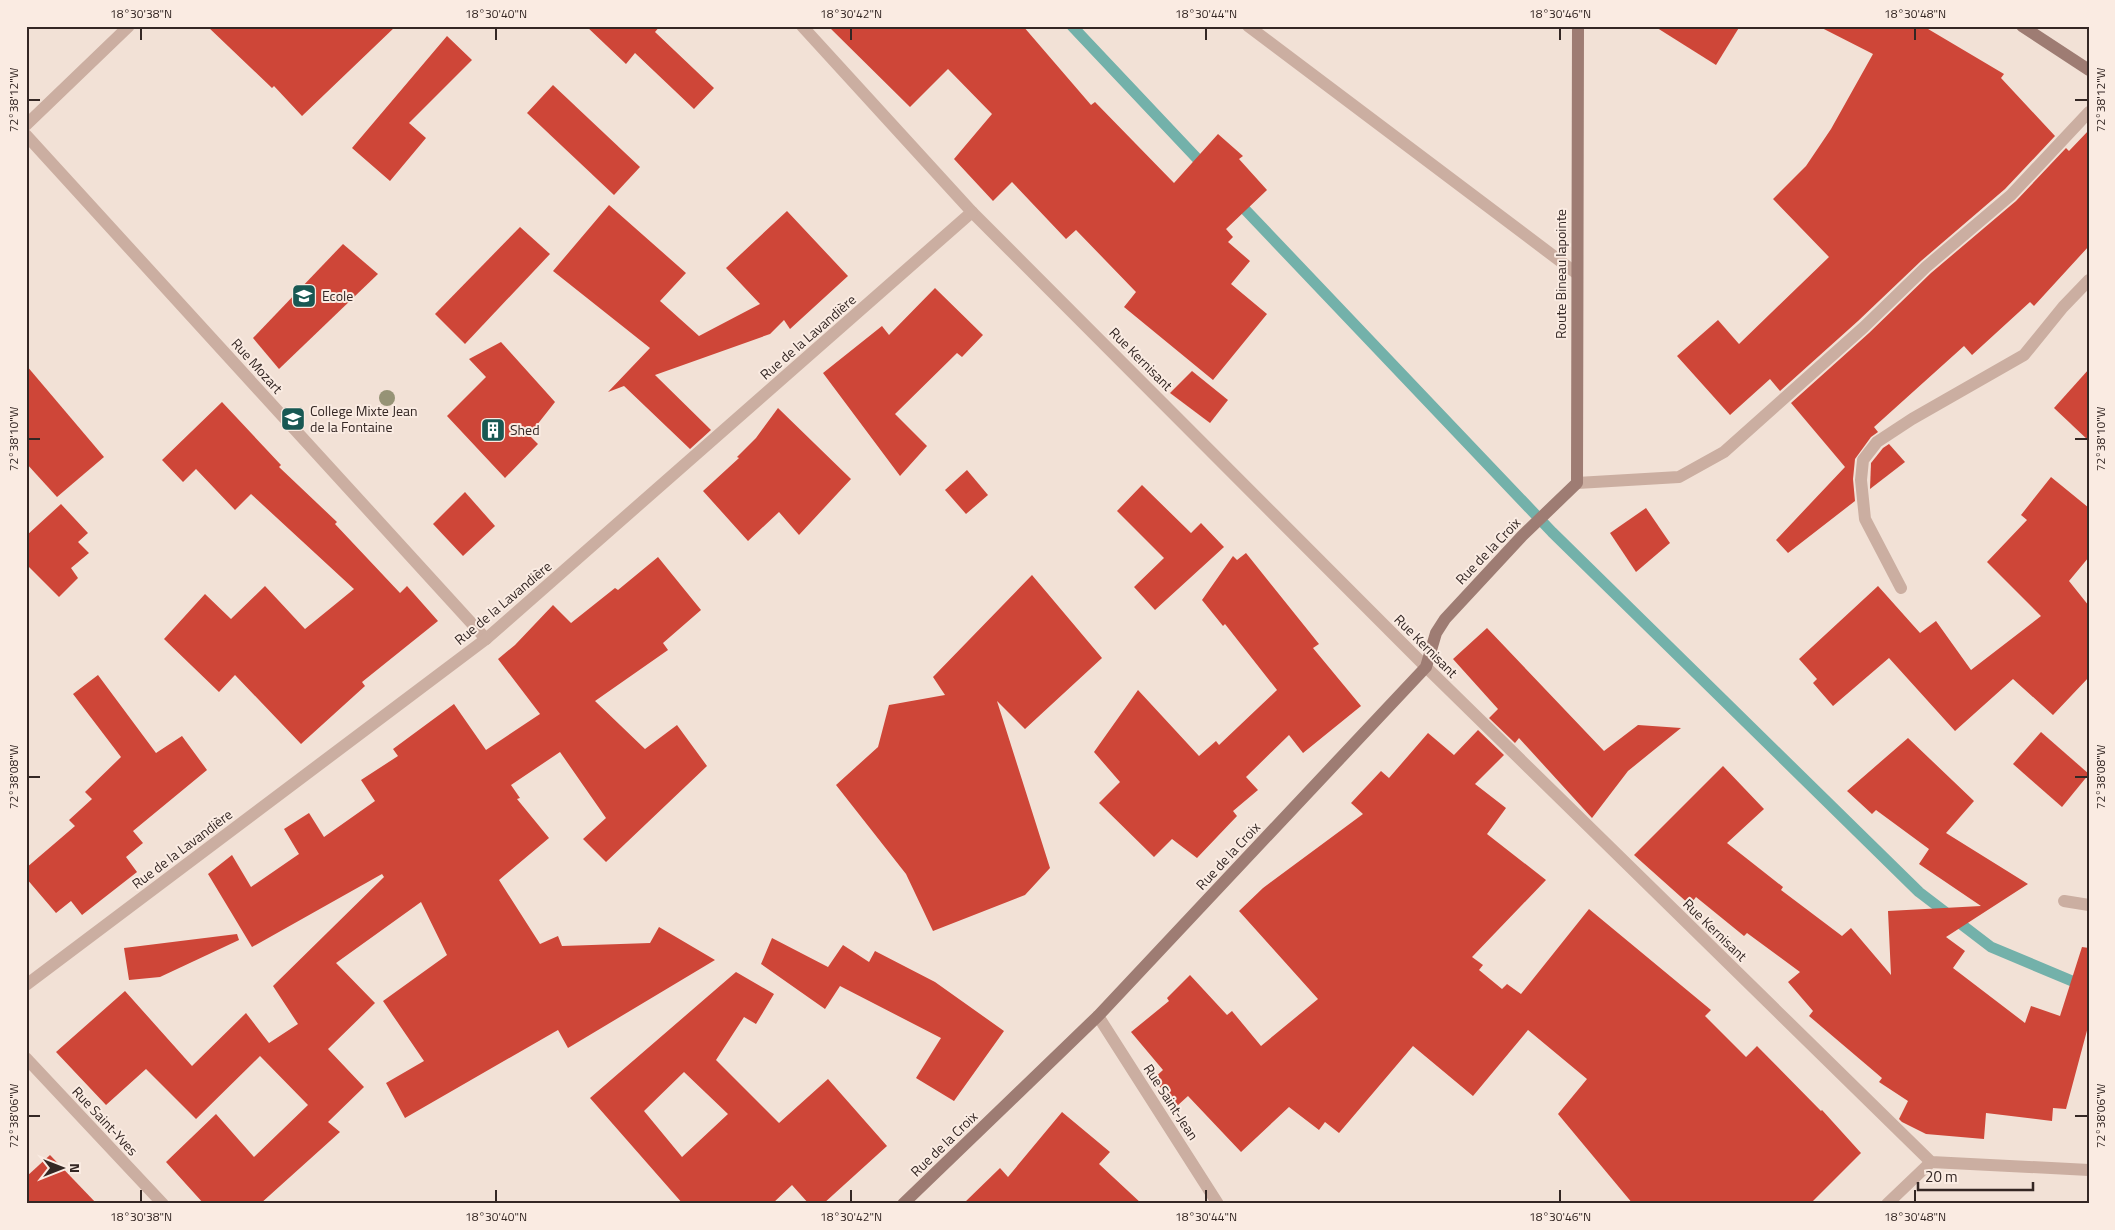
<svg xmlns="http://www.w3.org/2000/svg" width="2115" height="1230" viewBox="0 0 2115 1230" font-family="'Titillium Web',sans-serif">
<style>
.lines{fill:none;stroke-linecap:round;stroke-linejoin:round}
.stream{stroke:#73b1aa;stroke-width:11}
.building{fill:#ce4638;fill-rule:evenodd}
.street{stroke:#cbaea1;stroke-width:12}
.secondary{stroke:#9e7c73;stroke-width:12}
.tree{fill:#969376}
.ticks{fill:none;stroke:#342724;stroke-width:2}
.labels{text-anchor:middle;stroke-width:4;stroke-linejoin:round;paint-order:stroke}
.street-label{font-size:14px;fill:#342724;stroke:#faebe2}
.poi-label{font-size:14px;fill:#342724;stroke:#faebe2;text-anchor:start}
.neatline{fill:none;stroke:#342724;stroke-width:2}
.ticks-label{font-size:12px;text-anchor:middle;fill:#342724}
</style>
<rect width="100%" height="100%" fill="#f2e1d6"/>
<g class="lines">
<!-- stream -->
<g class="stream">
<polyline points="1072,26 1206,168"/>
<polyline points="1236,200 1552,532 1919,892 1991,947 2084,986"/>
</g>
</g>
<!-- building -->
<g class="building">
<polygon points="207,26 396,26 302,116 274,86 272,88"/>
<polygon points="586,26 660,26 655,32 714,88 694,109 635,53 626,64"/>
<polygon points="828,26 1023,26 1091,105 1095,102 1174,183 1218,134 1243,156 1239,159 1267,190 1226,229 1233,237 1228,242 1250,261 1231,284 1267,314 1213,380 1124,307 1136,292 1076,230 1066,239 1012,182 993,201 954,159 992,114 948,69 910,107"/>
<polygon points="1654,26 1740,26 1716,65"/>
<polygon points="1818,26 1923,26 2004,74 2001,78 2055,136 2005,189 1921,261 1858,321 1780,391 1770,379 1730,415 1677,356 1718,320 1739,344 1829,257 1773,199 1806,166 1831,129 1873,54"/>
<polygon points="447,36 472,60 409,123 426,138 390,181 352,148"/>
<polygon points="553,85 640,167 614,195 527,113"/>
<polygon points="2089,130 2089,246 2034,306 2030,302 1972,355 1964,346 1874,427 1878,432 1871,437 1855,459 1853,479 1855,501 1788,553 1776,540 1845,467 1791,403 1869,333 1931,273 2016,201 2066,148 2069,151"/>
<polygon points="609,205 686,273 660,301 699,336 760,304 726,268 787,211 848,276 790,329 784,320 770,334 655,375 711,430 690,449 624,386 608,392 650,348 553,271"/>
<polygon points="520,227 550,254 465,344 435,314"/>
<polygon points="343,244 378,274 279,369 253,338"/>
<polygon points="935,288 983,335 962,357 957,353 895,414 927,446 900,476 823,373 882,326 889,335"/>
<polygon points="501,342 555,402 529,435 538,444 505,478 447,416 486,377 469,359"/>
<polygon points="26,365 104,457 57,497 26,463"/>
<polygon points="2089,369 2089,441 2054,408"/>
<polygon points="1192,371 1228,400 1210,423 1170,393"/>
<polygon points="222,402 281,465 279,467 337,522 335,524 400,593 407,586 438,621 362,682 365,686 301,744 235,675 219,692 164,639 205,594 231,619 265,586 305,629 354,589 251,494 235,510 196,469 183,482 162,460"/>
<polygon points="778,408 851,479 799,535 779,512 748,541 703,491 739,458 737,457 756,438"/>
<polygon points="1889,444 1905,462 1870,489 1871,463 1883,448"/>
<polygon points="967,470 988,495 966,514 945,490"/>
<polygon points="2051,477 2089,508 2089,557 2069,581 2089,606 2089,677 2053,715 2013,679 1955,731 1889,658 1833,706 1813,683 1817,679 1799,659 1878,586 1920,633 1936,621 1971,670 2041,616 1987,562 2027,520 2021,515"/>
<polygon points="1142,485 1191,533 1201,523 1224,547 1155,610 1134,587 1164,558 1117,511"/>
<polygon points="465,492 495,526 463,556 433,524"/>
<polygon points="61,504 88,533 78,542 89,553 71,568 78,578 59,597 26,564 26,536"/>
<polygon points="1646,508 1670,543 1636,572 1610,533"/>
<polygon points="1246,553 1319,644 1313,648 1361,706 1303,753 1289,735 1246,777 1258,790 1233,811 1237,816 1197,858 1172,839 1154,857 1099,803 1120,782 1094,752 1138,690 1199,756 1216,741 1219,745 1277,690 1225,624 1223,626 1202,600 1233,556 1237,560"/>
<polygon points="658,557 701,610 663,643 668,650 595,701 645,749 677,725 707,766 606,862 583,839 606,818 560,752 511,785 520,798 517,799 549,838 499,880 540,944 558,936 562,946 650,943 659,927 715,960 568,1048 558,1030 405,1118 386,1083 424,1061 383,1001 447,955 421,902 336,963 375,1003 328,1049 364,1087 328,1122 340,1132 260,1204 204,1204 166,1162 216,1114 254,1157 308,1105 260,1056 196,1119 146,1069 106,1105 56,1052 125,991 192,1066 246,1013 269,1043 298,1024 273,986 384,877 382,874 252,947 208,874 232,855 251,887 299,854 284,829 309,813 324,837 375,801 361,780 398,756 393,749 454,704 486,750 540,714 498,659 515,645 553,605 571,623 615,588 618,590"/>
<polygon points="1032,575 1102,658 1025,729 997,701 1050,868 1025,895 933,931 906,874 836,785 878,747 889,705 945,695 933,677"/>
<polygon points="1487,628 1604,751 1638,725 1681,728 1628,771 1592,818 1519,738 1515,743 1489,718 1498,709 1453,659"/>
<polygon points="98,675 156,753 182,736 207,770 133,831 143,843 126,857 137,872 82,915 71,901 56,913 26,878 26,868 75,826 69,820 92,799 85,792 121,757 73,694"/>
<polygon points="1478,730 1504,755 1475,784 1506,808 1487,834 1546,880 1472,957 1483,965 1479,970 1502,989 1507,984 1521,994 1589,909 1711,1010 1705,1016 1746,1057 1757,1046 1821,1111 1822,1110 1861,1153 1810,1204 1633,1204 1558,1114 1587,1079 1528,1030 1473,1096 1413,1046 1339,1133 1325,1122 1319,1130 1289,1107 1241,1152 1188,1096 1177,1106 1153,1079 1163,1070 1131,1032 1169,1001 1167,998 1190,975 1227,1015 1232,1011 1261,1046 1318,999 1239,911 1263,888 1363,814 1351,803 1381,771 1389,778 1428,733 1454,755"/>
<polygon points="2041,732 2089,774 2062,807 2013,764"/>
<polygon points="1908,738 1974,801 1946,833 2028,884 1946,937 1965,951 1953,968 2025,1023 2031,1006 2060,1016 2082,947 2089,948 2089,1023 2066,1109 2053,1108 2052,1121 1986,1113 1984,1139 1926,1134 1902,1122 1899,1119 1908,1101 1879,1082 1882,1078 1809,1016 1813,1011 1788,982 1800,972 1747,933 1744,936 1696,897 1690,905 1634,855 1723,766 1764,809 1727,843 1783,887 1781,890 1842,936 1851,928 1891,975 1888,911 1981,906 1919,864 1929,849 1876,810 1872,814 1847,791"/>
<polygon points="237,934 239,940 160,977 129,980 124,948"/>
<polygon points="772,938 828,967 843,945 869,962 875,951 935,982 1004,1031 954,1101 916,1078 941,1038 840,986 825,1009 761,964"/>
<path d="M736,972L774,994L756,1024L744,1017L716,1060L779,1123L828,1079L887,1146L823,1204H809L792,1185L772,1204H683L590,1098ZM684,1072L728,1114L682,1157L644,1111Z"/>
<polygon points="1062,1112 1110,1152 1099,1164 1142,1204 963,1204 1000,1168 1008,1177"/>
<polygon points="50,1155 97,1204 26,1204 26,1177"/>
</g>
<g class="lines">
<!-- street -->
<g class="street">
<polyline points="802,26 972,212 1426,667 1931,1162 2089,1170"/>
<polyline points="1248,26 1576,273"/>
<polyline points="26,125 129,26"/>
<polyline points="26,135 486,639"/>
<polyline points="1577,483 1679,477 1724,452 1864,327 1926,267 2011,195 2089,112"/>
<polyline points="1901,588 1865,519 1861,480 1863,460 1877,442 1912,419 2024,355 2063,307 2089,280"/>
<polyline points="2064,901 2089,905"/>
<polyline points="26,985 486,639 972,212"/>
<polyline points="1098,1016 1218,1204"/>
<polyline points="26,1058 163,1204"/>
<polyline points="1887,1204 1931,1162"/>
</g>
<!-- secondary -->
<g class="secondary">
<polyline points="2022,26 2089,70"/>
<polyline points="903,1204 1098,1016 1426,667 1436,633 1445,619 1522,536 1577,483 1578,26"/>
</g>
</g>
<!-- trees -->
<circle class="tree" cx="387" cy="398" r="8"/>
<!-- ticks -->
<path class="ticks" d="M141,28V40M496,28V40M851,28V40M1206,28V40M1560,28V40M1915,28V40M28,100H40M2075,100H2088M28,439H40M2075,439H2088M28,777H40M2075,777H2088M28,1116H40M2075,1116H2088M141,1190V1202M496,1190V1202M851,1190V1202M1206,1190V1202M1560,1190V1202M1915,1190V1202"/>
<!-- icons -->
<defs>
<symbol id="school-square" viewBox="-11 -11 22 22"><rect x="-9" y="-9" width="18" height="18" rx="4" fill="#185853" stroke="#faebe2"/><path d="M0-5L7-2L0 1L-7-2ZM-4 1L0 2.5L4 1V4Q0 6-4 4Z" fill="#fff"/></symbol>
<symbol id="building-square" viewBox="-11 -11 22 22"><rect x="-9" y="-9" width="18" height="18" rx="4" fill="#185853" stroke="#faebe2"/><path d="M-4-6H4V6H1V3H-1V6H-4ZM-2.5-4.3h1.7v1.8h-1.7ZM.8-4.3h1.7v1.8H.8ZM-2.5-1h1.7V.8h-1.7ZM.8-1h1.7V.8H.8Z" fill="#fff"/></symbol>
</defs>
<g fill-rule="evenodd">
<use href="#school-square" x="290" y="282" width="28" height="28"/>
<use href="#school-square" x="279" y="405" width="28" height="28"/>
<use href="#building-square" x="479" y="416" width="28" height="28"/>
</g>
<g class="labels">
<!-- street labels -->
<g class="street-label">
<text transform="translate(1561 274) rotate(-90)" y="5">Route Bineau lapointe</text>
<text transform="translate(808 337) rotate(-41)" y="5">Rue de la Lavandière</text>
<text transform="translate(1141 359) rotate(45)" y="5">Rue Kernisant</text>
<text transform="translate(257 366) rotate(48)" y="5">Rue Mozart</text>
<text transform="translate(1488 551) rotate(-46)" y="5">Rue de la Croix</text>
<text transform="translate(503 603) rotate(-40)" y="5">Rue de la Lavandière</text>
<text transform="translate(1426 646) rotate(45)" y="5">Rue Kernisant</text>
<text transform="translate(182 849) rotate(-37)" y="5">Rue de la Lavandière</text>
<text transform="translate(1228 856) rotate(-47)" y="5">Rue de la Croix</text>
<text transform="translate(1715 930) rotate(44)" y="5">Rue Kernisant</text>
<text transform="translate(1171 1102) rotate(57)" y="5">Rue Saint-Jean</text>
<text transform="translate(105 1121) rotate(47)" y="5">Rue Saint-Yves</text>
<text transform="translate(944 1144) rotate(-44)" y="5">Rue de la Croix</text>
</g>
<!-- poi labels -->
<g class="poi-label">
<text x="322" y="301">Ecole</text>
<text x="310" y="416">College Mixte Jean<tspan x="310" dy="16">de la Fontaine</tspan></text>
<text x="510" y="435">Shed</text>
</g>
</g>
<!-- border -->
<rect width="2115" height="1230" fill="none" stroke="#faebe2" stroke-width="55"/>
<!-- north arrow -->
<g transform="translate(62 1168) rotate(90)" stroke="#faebe2" stroke-width="4" paint-order="stroke">
<path d="M0-4L9 19L0 12L-9 19Z" fill="#342724"/>
<text y="-8" font-size="14" font-weight="bold" text-anchor="middle" fill="#342724">N</text>
</g>
<!-- scale -->
<path d="M1918 1182v8h115v-8" fill="none" stroke="#342724" stroke-width="2.5"/>
<text x="1925" y="1182" font-size="15" fill="#342724" stroke="#faebe2" stroke-width="4" paint-order="stroke">20 m</text>
<rect x="28" y="28" width="2060" height="1174" class="neatline"/>
<g class="ticks-label">
<text x="141" y="18">18°30'38"N</text>
<text x="496" y="18">18°30'40"N</text>
<text x="851" y="18">18°30'42"N</text>
<text x="1206" y="18">18°30'44"N</text>
<text x="1560" y="18">18°30'46"N</text>
<text x="1915" y="18">18°30'48"N</text>
<text transform="translate(2101 100) rotate(-90)" y="4">72°38'12"W</text>
<text transform="translate(14 100) rotate(-90)" y="4">72°38'12"W</text>
<text transform="translate(2101 439) rotate(-90)" y="4">72°38'10"W</text>
<text transform="translate(14 439) rotate(-90)" y="4">72°38'10"W</text>
<text transform="translate(2101 777) rotate(-90)" y="4">72°38'08"W</text>
<text transform="translate(14 777) rotate(-90)" y="4">72°38'08"W</text>
<text transform="translate(2101 1116) rotate(-90)" y="4">72°38'06"W</text>
<text transform="translate(14 1116) rotate(-90)" y="4">72°38'06"W</text>
<text x="141" y="1221">18°30'38"N</text>
<text x="496" y="1221">18°30'40"N</text>
<text x="851" y="1221">18°30'42"N</text>
<text x="1206" y="1221">18°30'44"N</text>
<text x="1560" y="1221">18°30'46"N</text>
<text x="1915" y="1221">18°30'48"N</text>
</g>
</svg>
